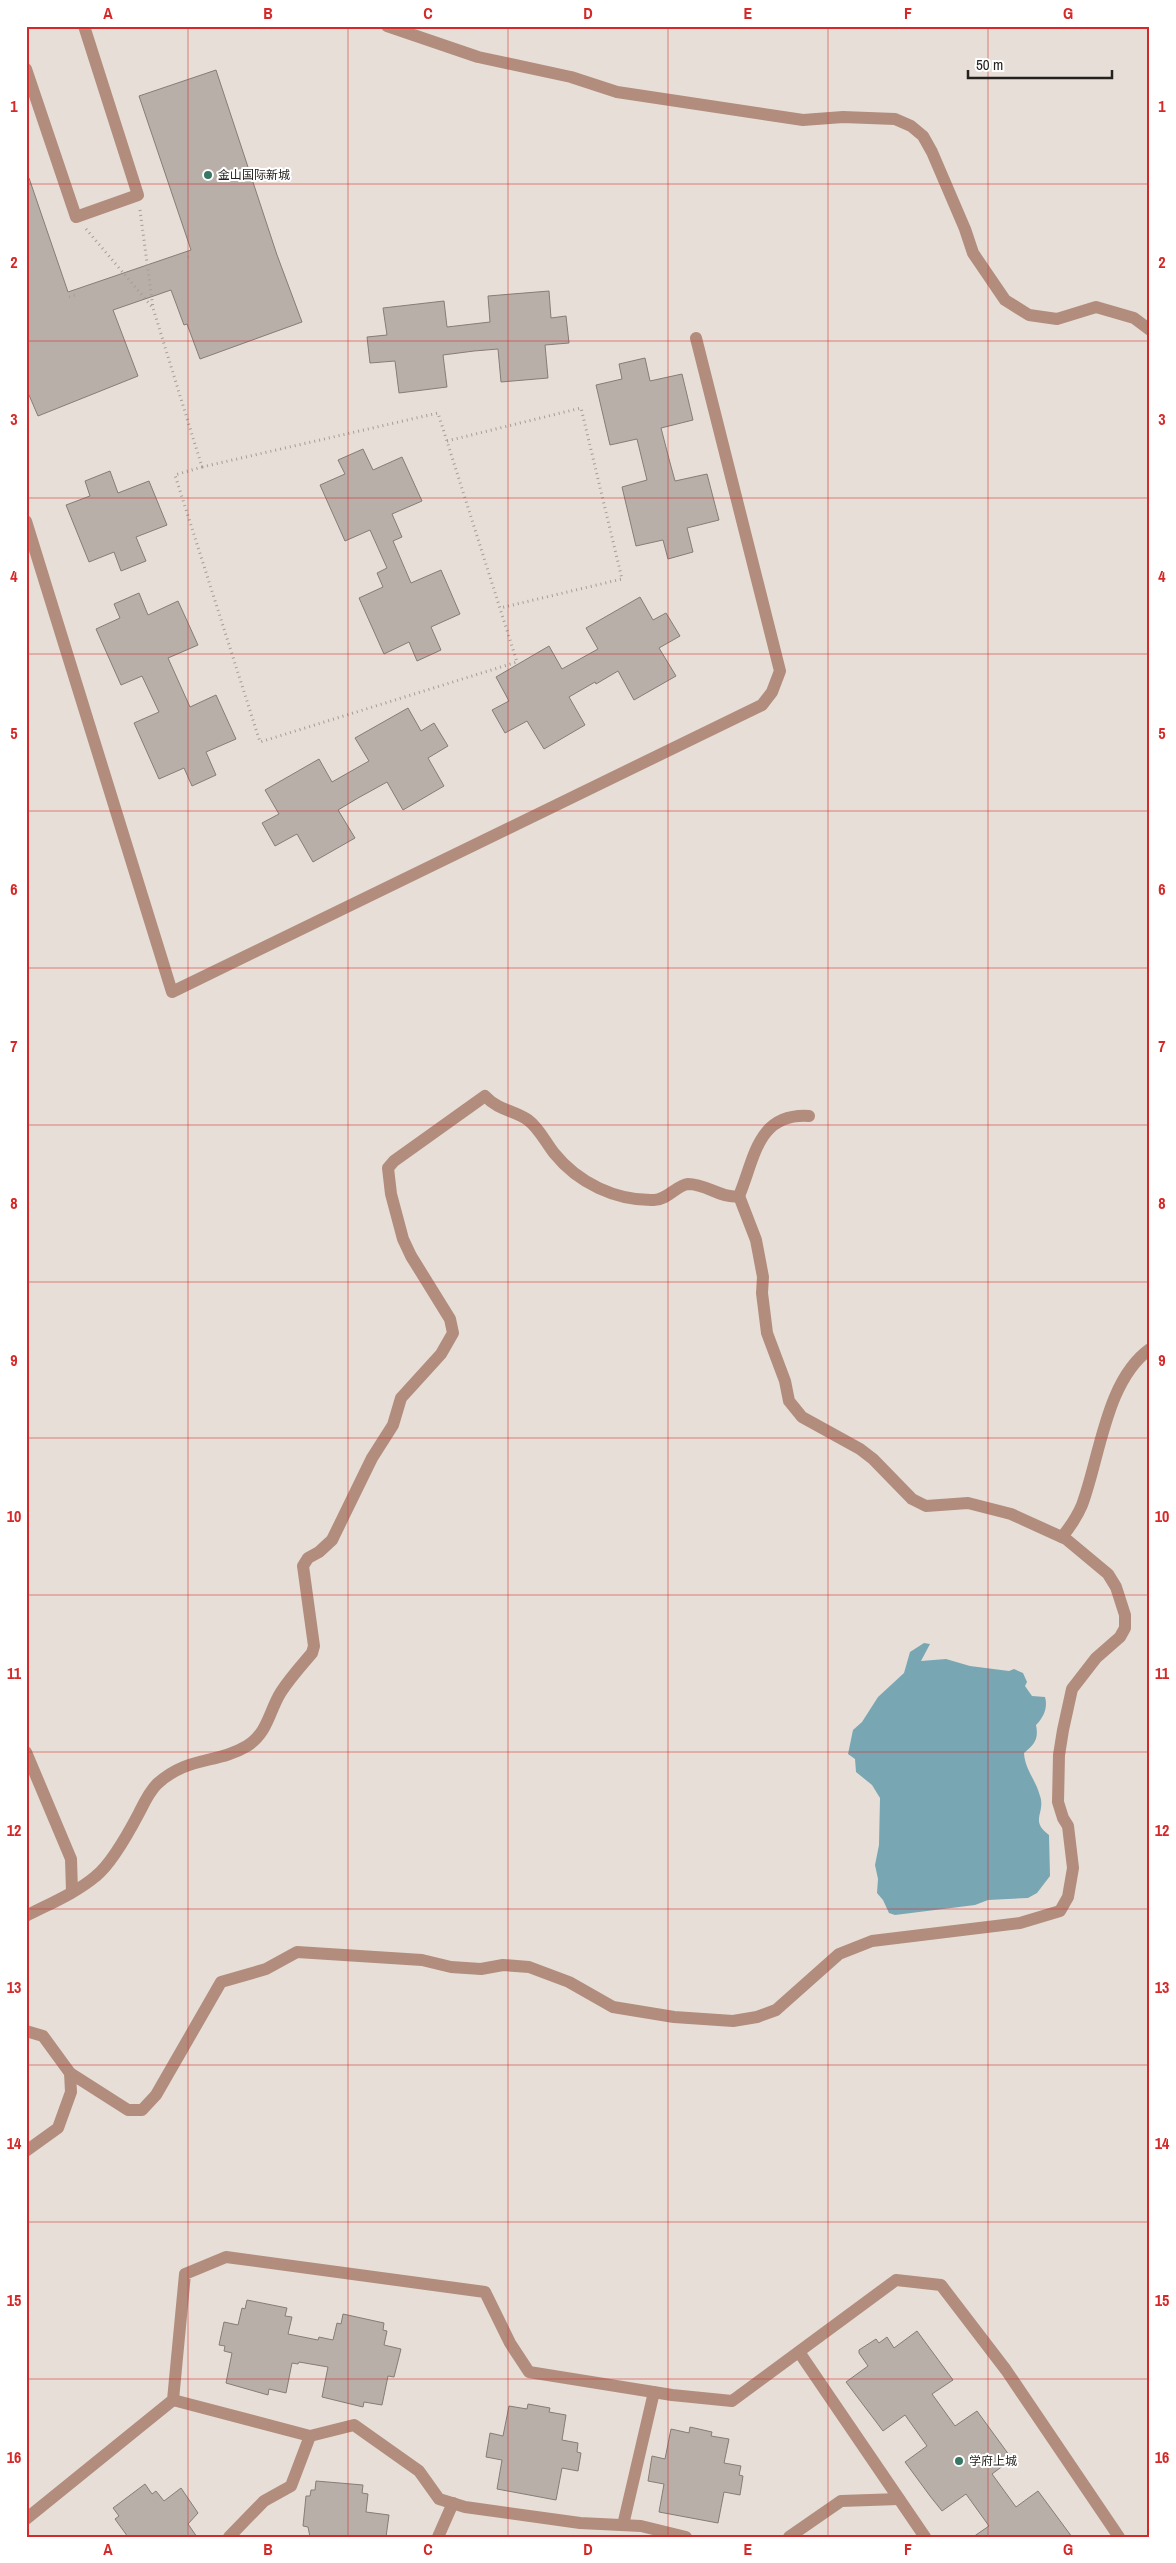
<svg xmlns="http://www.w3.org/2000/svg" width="1176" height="2563" viewBox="0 0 1176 2563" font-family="'Archivo Narrow','Noto Sans SC',sans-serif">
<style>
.water{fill:#79a6b3}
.building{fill:#b8b0a8;stroke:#857d76}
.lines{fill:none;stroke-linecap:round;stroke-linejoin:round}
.path{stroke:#a49e97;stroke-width:3;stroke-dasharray:1 4;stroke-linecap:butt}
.minor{stroke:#b28d7d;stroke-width:12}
.grid{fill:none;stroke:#d62828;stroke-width:1;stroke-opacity:0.55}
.poi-dot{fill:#387765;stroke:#fff;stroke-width:2}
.labels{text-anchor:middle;stroke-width:4;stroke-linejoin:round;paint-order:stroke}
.poi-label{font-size:12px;fill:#24211e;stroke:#fff;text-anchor:start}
.neatline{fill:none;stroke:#d62828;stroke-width:2}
.grid-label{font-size:16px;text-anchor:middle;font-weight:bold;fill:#d62828}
</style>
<rect width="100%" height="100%" fill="#e7dfd7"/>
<!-- water -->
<path class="water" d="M924,1643L930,1644L921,1661L946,1659L970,1666L1009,1671L1014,1669L1023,1673L1027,1682L1025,1686L1032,1696L1045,1697C1048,1707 1044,1717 1036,1725C1039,1740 1034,1744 1024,1753C1025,1770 1036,1780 1040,1796C1046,1813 1029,1820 1049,1835L1050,1876L1037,1893L1028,1898L988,1900L975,1905L895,1915L889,1913L883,1900L877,1893L878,1879L875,1865L879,1845L880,1798L872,1785L856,1772L855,1759L848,1754L853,1730L862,1722L878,1697L904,1673L910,1652Z"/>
<!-- building -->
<g class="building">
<polygon points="216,70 277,255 302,322 200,359 187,324 184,325 171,290 113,310 138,376 38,416 26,388 26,179 29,178 68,292 191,250 139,96"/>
<polygon points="549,291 551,318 566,316 569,343 545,345 548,378 501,382 498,349 474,351 443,355 447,387 399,393 395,361 370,363 367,337 387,335 383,308 444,301 447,327 490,322 488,296"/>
<polygon points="645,358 650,381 682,374 693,420 661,428 669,459 675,481 707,474 719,520 687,528 693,552 668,559 663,540 636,546 622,487 647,480 637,439 610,445 596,385 622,379 619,364"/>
<polygon points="363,449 373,470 402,457 422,501 392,514 402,537 393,541 411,583 441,570 460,614 431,627 441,650 417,661 409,642 384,654 359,598 383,587 377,573 387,568 370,530 345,541 320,485 345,474 338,460"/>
<polygon points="110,471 118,493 149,481 167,525 136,537 146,561 121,571 114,552 89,562 66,505 90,496 85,481"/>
<polygon points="139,593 148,615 178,601 198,645 168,658 190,707 216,695 236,739 206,752 216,775 192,786 184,768 159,779 134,723 159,712 142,676 121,685 96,629 120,618 114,604"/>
<polygon points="640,597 653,620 666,613 680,636 659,648 676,676 634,700 618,671 596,684 595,682 569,697 585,725 544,749 527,721 505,733 492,710 509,701 496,677 549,646 562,669 598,649 586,628"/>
<polygon points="408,708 421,731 434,723 448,746 428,758 444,786 403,810 387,782 358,798 338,810 355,838 313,862 297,834 275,846 262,823 279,814 265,790 319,759 332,782 369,761 355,738"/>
<polygon points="247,2300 287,2308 285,2316 292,2317 288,2334 318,2340 319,2337 333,2340 337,2323 341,2324 343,2314 384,2323 383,2330 387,2331 384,2345 401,2349 394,2377 388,2376 382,2405 364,2402 363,2407 322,2397 328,2367 299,2362 298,2364 292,2363 286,2393 269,2389 268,2395 226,2383 232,2353 224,2351 225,2346 219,2345 224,2322 238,2325 242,2308 245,2309"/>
<polygon points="917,2331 953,2380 932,2394 955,2426 977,2411 1012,2459 992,2474 1016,2507 1038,2491 1072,2537 973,2537 989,2526 966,2494 942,2511 930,2496 905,2462 927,2446 905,2415 883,2431 846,2382 868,2366 859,2353 859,2350 876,2339 879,2343 887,2337 894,2348"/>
<polygon points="528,2404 550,2408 549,2412 566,2415 562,2440 578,2443 577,2452 581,2453 578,2471 562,2468 556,2500 497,2489 502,2460 486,2457 490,2433 503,2436 509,2406 527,2409"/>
<polygon points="690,2427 712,2432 711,2436 729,2439 724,2463 741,2466 739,2475 743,2476 740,2495 724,2492 718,2523 659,2512 664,2484 648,2481 652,2456 665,2459 671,2429 689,2433"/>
<polygon points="316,2481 363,2485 362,2493 368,2494 366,2512 389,2515 386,2537 310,2537 308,2527 303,2526 306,2496 310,2496 311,2490 315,2490"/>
<polygon points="145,2484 152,2494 156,2491 164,2501 181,2488 198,2513 188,2524 197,2537 128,2537 115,2519 119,2516 113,2508"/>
</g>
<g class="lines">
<!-- path -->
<g class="path">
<polyline points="140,210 153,308 202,467 175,475 260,742 517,662 438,413 202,467"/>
<polyline points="86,229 153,308"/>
<polyline points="188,257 192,255"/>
<polyline points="69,297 75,295"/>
<polyline points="447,441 581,408 622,579 500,608"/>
</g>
<!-- minor -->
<g class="minor">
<polyline points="387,26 478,57 571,77 617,92 803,120 843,117 895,119 911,126 923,136 932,152 965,229 973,253 1005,300 1029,315 1057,319 1096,307 1134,318 1150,330"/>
<polyline points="26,69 76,217 138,195 84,26"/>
<polyline points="26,521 172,992 762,705 772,692 780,671 696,338"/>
<path d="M1062,1537C1070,1527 1077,1517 1082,1505C1100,1457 1106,1380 1150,1349"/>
<polyline points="26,1752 71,1859 72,1891"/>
<path d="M26,1916C49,1904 76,1893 96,1876C112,1863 129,1832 139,1813C144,1803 149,1792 157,1784C187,1756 217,1764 247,1746C268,1733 269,1711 281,1692C290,1678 301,1666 312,1653L314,1646L303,1566L308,1558L319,1552L332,1540L372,1458L393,1425L401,1398L441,1354L453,1333L450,1319L411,1256L403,1239L391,1194L388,1168L394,1161L485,1096C499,1111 514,1110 528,1120C539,1128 546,1143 554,1153C578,1183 616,1201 654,1200C667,1200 677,1185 688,1184C707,1184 721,1199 739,1196C755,1158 757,1113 809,1116"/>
<polyline points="26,2031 43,2036 70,2073 71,2092 58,2128 26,2151"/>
<polyline points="70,2073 128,2110 142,2110 156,2095 221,1982 266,1969 297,1952 422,1960 451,1967 481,1969 503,1965 529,1967 569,1982 613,2007 674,2017 733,2021 757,2017 776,2010 839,1954 872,1941 1020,1923 1060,1911 1068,1897 1073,1868 1068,1826 1063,1818 1058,1802 1059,1755 1063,1730 1072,1689 1096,1658 1120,1637 1125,1628 1125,1615 1116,1587 1108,1574 1066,1539 1011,1514 968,1503 926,1506 912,1499 873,1459 860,1449 802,1417 789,1401 785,1381 767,1333 762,1293 763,1277 756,1240 739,1196"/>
<polyline points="799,2352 925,2537"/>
<polyline points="173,2400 310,2436"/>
<polyline points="26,2519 173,2400 185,2274 226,2257 485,2292 510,2343 529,2372 672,2395 732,2401 896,2280 941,2285 1006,2370 1119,2537"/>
<polyline points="623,2525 654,2392"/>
<polyline points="229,2537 264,2501 291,2486 310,2436 354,2425 419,2471 439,2499 465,2507 580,2523 641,2526 686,2537"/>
<polyline points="438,2537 453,2503"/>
<polyline points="789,2537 841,2501 899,2499"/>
</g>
</g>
<!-- grid -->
<path class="grid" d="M188,26V2537M348,26V2537M508,26V2537M668,26V2537M828,26V2537M988,26V2537M26,184H1150M26,341H1150M26,498H1150M26,654H1150M26,811H1150M26,968H1150M26,1125H1150M26,1282H1150M26,1438H1150M26,1595H1150M26,1752H1150M26,1909H1150M26,2065H1150M26,2222H1150M26,2379H1150"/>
<!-- markers -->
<g class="poi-dot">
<circle cx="208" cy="175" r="5"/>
<circle cx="959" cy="2461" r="5"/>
</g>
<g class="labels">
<!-- poi labels -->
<g class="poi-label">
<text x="218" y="179">金山国际新城</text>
<text x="969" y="2465">学府上城</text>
</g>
</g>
<!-- border -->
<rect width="1176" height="2563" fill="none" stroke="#ffffff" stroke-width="55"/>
<!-- scale -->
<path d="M968 70v8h144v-8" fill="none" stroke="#24211e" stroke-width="2.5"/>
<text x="976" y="70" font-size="15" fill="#24211e" stroke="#ffffff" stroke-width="4" paint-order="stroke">50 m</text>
<rect x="28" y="28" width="1120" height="2508" class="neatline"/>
<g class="grid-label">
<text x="108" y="19">A</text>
<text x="268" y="19">B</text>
<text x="428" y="19">C</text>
<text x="588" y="19">D</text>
<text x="748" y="19">E</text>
<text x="908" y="19">F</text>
<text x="1068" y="19">G</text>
<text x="14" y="112">1</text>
<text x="1162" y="112">1</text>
<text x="14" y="268">2</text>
<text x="1162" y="268">2</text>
<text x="14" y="425">3</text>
<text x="1162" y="425">3</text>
<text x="14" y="582">4</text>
<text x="1162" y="582">4</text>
<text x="14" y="739">5</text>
<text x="1162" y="739">5</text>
<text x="14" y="895">6</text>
<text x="1162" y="895">6</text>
<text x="14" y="1052">7</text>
<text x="1162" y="1052">7</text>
<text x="14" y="1209">8</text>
<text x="1162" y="1209">8</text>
<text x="14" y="1366">9</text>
<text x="1162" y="1366">9</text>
<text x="14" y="1522">10</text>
<text x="1162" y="1522">10</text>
<text x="14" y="1679">11</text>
<text x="1162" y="1679">11</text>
<text x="14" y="1836">12</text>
<text x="1162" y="1836">12</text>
<text x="14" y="1993">13</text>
<text x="1162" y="1993">13</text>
<text x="14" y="2149">14</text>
<text x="1162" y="2149">14</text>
<text x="14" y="2306">15</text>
<text x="1162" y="2306">15</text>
<text x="14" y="2463">16</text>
<text x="1162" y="2463">16</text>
<text x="108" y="2555">A</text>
<text x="268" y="2555">B</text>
<text x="428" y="2555">C</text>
<text x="588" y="2555">D</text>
<text x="748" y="2555">E</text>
<text x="908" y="2555">F</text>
<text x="1068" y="2555">G</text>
</g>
</svg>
